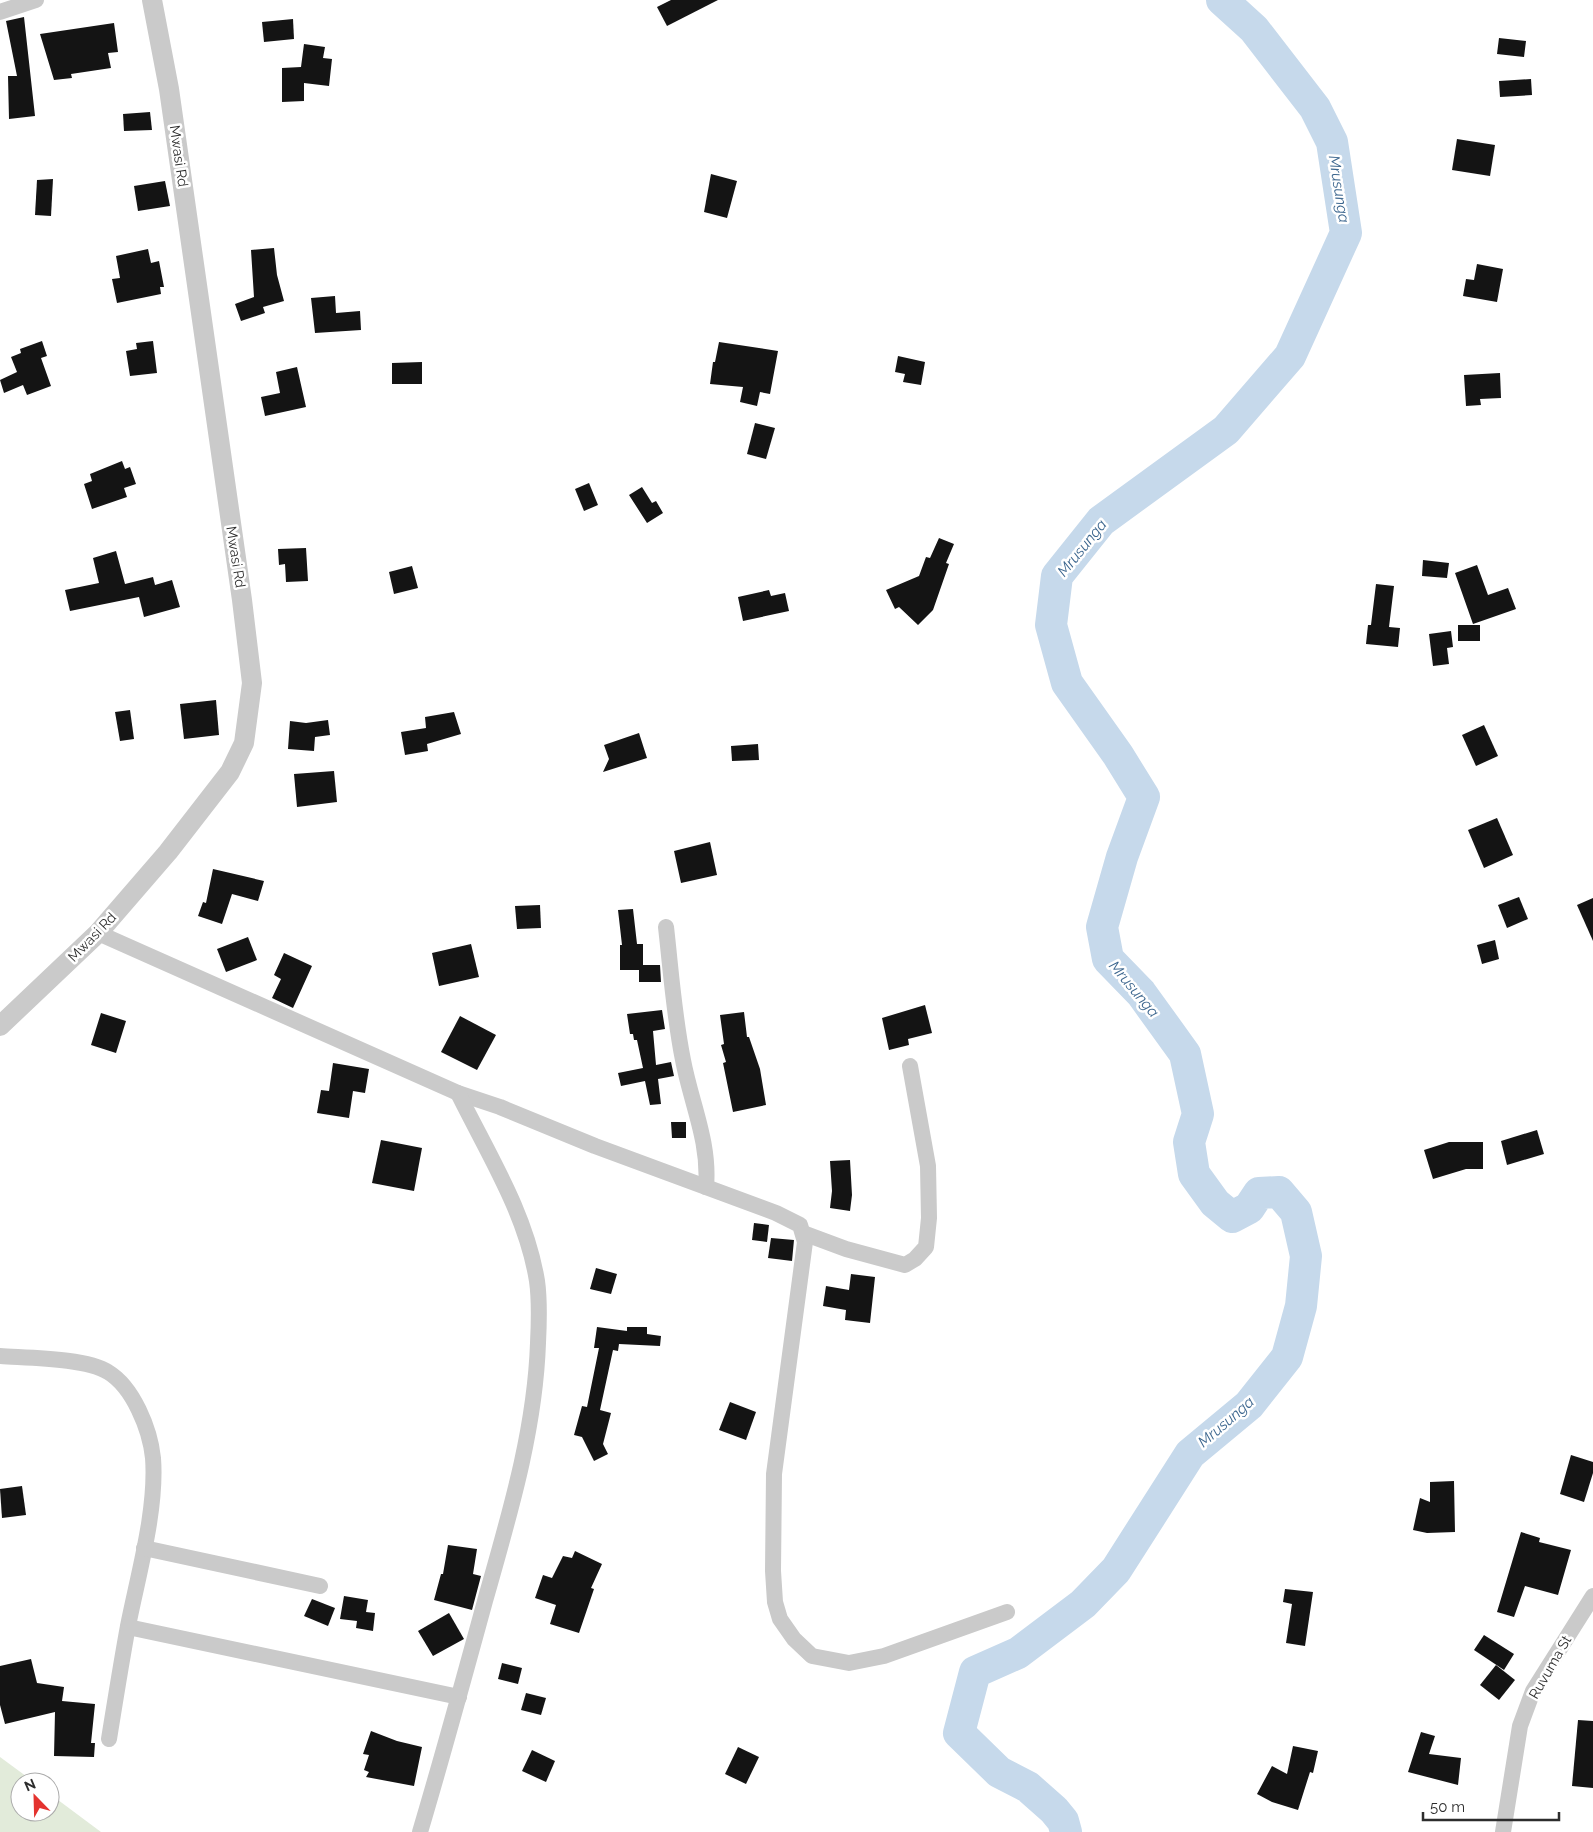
<svg xmlns="http://www.w3.org/2000/svg" width="1593" height="1832" viewBox="0 0 1593 1832" font-family="Raleway,sans-serif">
<style>
.green{fill:#e2ebda}
.lines{fill:none;stroke-linecap:round;stroke-linejoin:round}
.river{stroke:#c6d9eb;stroke-width:32}
.building{fill:#141414}
.minor{stroke:#cacaca;stroke-width:16}
.tertiary{stroke:#cacaca;stroke-width:20}
.labels{text-anchor:middle;stroke-width:5;stroke-linejoin:round;paint-order:stroke}
.street-label{font-size:14px;fill:#2d2d2d;stroke:#fff}
.water-label{font-size:15px;font-style:italic;fill:#3c668e;stroke:#fff}
</style>
<rect width="100%" height="100%" fill="#fff"/>
<!-- green -->
<polygon class="green" points="0,1757 34,1782 20,1782 20,1812 50,1812 50,1794 101,1832 0,1832"/>
<g class="lines">
<!-- river -->
<polyline class="river" points="1066,1832 1063,1821 1054,1810 1028,1787 999,1772 959,1733 975,1672 1018,1653 1083,1604 1116,1570 1190,1454 1249,1405 1287,1357 1301,1306 1306,1256 1296,1212 1279,1192 1259,1193 1249,1208 1232,1217 1215,1203 1194,1174 1189,1142 1198,1114 1185,1054 1141,993 1108,959 1102,927 1122,857 1144,797 1118,755 1067,683 1051,625 1057,576 1101,521 1226,430 1290,356 1346,233 1332,142 1315,108 1254,29 1222,0"/>
</g>
<!-- building -->
<g class="building">
<polygon points="671,0 718,0 667,26 657,7"/>
<polygon points="24,17 35,116 9,119 8,76 17,76 6,21"/>
<polygon points="293,19 294,39 264,42 262,22"/>
<polygon points="114,23 118,52 108,53 111,68 71,74 72,78 54,80 40,34"/>
<polygon points="1499,38 1526,41 1524,57 1497,54"/>
<polygon points="304,44 325,47 323,58 332,59 329,86 304,83 304,101 282,102 282,68 301,67"/>
<polygon points="1531,79 1532,95 1500,97 1499,81"/>
<polygon points="150,112 152,130 124,131 123,114"/>
<polygon points="1457,139 1495,145 1490,176 1452,170"/>
<polygon points="711,174 737,181 727,218 704,212"/>
<polygon points="53,179 51,216 35,215 37,180"/>
<polygon points="165,181 170,206 138,211 134,186"/>
<polygon points="274,248 277,275 284,301 263,307 265,313 241,321 235,304 254,297 251,250"/>
<polygon points="148,249 151,263 159,261 164,287 160,287 161,294 117,303 112,279 120,278 116,256"/>
<polygon points="1477,264 1503,269 1497,302 1463,296 1466,279 1474,280"/>
<polygon points="335,296 336,313 360,311 361,330 315,333 311,298"/>
<polygon points="42,341 47,356 41,358 51,386 27,395 23,385 4,393 0,380 17,372 11,357 21,353 20,349"/>
<polygon points="153,341 157,373 130,376 126,351 137,349 136,343"/>
<polygon points="719,342 778,351 770,394 760,392 757,406 740,402 743,387 710,384 713,362 715,362"/>
<polygon points="898,356 925,362 921,385 903,382 905,374 895,372"/>
<polygon points="422,362 422,384 392,384 392,363"/>
<polygon points="297,367 306,407 265,416 261,397 280,393 276,372"/>
<polygon points="1500,373 1501,398 1480,399 1481,405 1466,406 1464,375"/>
<polygon points="755,423 775,428 766,459 747,454"/>
<polygon points="122,461 125,469 130,467 136,484 124,488 127,497 92,509 84,484 92,481 90,474"/>
<polygon points="589,483 598,505 584,511 575,489"/>
<polygon points="642,487 652,503 656,501 663,513 647,523 629,495"/>
<polygon points="939,538 954,544 946,563 949,564 933,610 918,625 899,607 895,609 886,590 919,576 926,557 930,558"/>
<polygon points="306,548 308,581 286,582 285,564 279,565 278,549"/>
<polygon points="116,551 125,584 153,577 155,585 172,580 180,607 144,617 139,597 70,611 65,590 99,583 93,558"/>
<polygon points="1423,560 1449,563 1447,578 1422,576"/>
<polygon points="1477,565 1488,595 1508,588 1516,609 1473,624 1455,573"/>
<polygon points="412,566 418,588 394,594 389,572"/>
<polygon points="1376,584 1394,586 1389,627 1400,628 1398,647 1366,644 1368,625 1371,625"/>
<polygon points="769,590 771,596 785,593 789,611 743,621 738,597"/>
<rect x="1458" y="625" width="22" height="16"/>
<polygon points="1451,631 1453,647 1447,648 1449,664 1433,666 1429,634"/>
<polygon points="216,700 219,735 184,739 180,704"/>
<polygon points="130,710 134,739 120,741 115,712"/>
<polygon points="454,712 461,734 427,744 428,751 405,755 401,732 426,728 425,717"/>
<polygon points="328,720 330,735 315,737 314,751 288,749 290,721 306,723"/>
<polygon points="1484,725 1498,756 1476,766 1462,735"/>
<polygon points="639,733 647,758 603,772 609,759 604,745"/>
<polygon points="758,744 759,760 732,761 731,746"/>
<polygon points="334,771 337,802 297,807 294,774"/>
<polygon points="1497,818 1513,855 1484,868 1468,830"/>
<polygon points="710,842 717,875 681,883 674,851"/>
<polygon points="213,869 264,881 258,901 232,894 222,924 198,916 203,902 206,903"/>
<polygon points="1519,897 1528,919 1507,928 1498,905"/>
<polygon points="1593,898 1593,941 1577,905"/>
<polygon points="540,905 541,928 517,929 515,906"/>
<polygon points="633,909 637,944 643,944 643,965 660,965 661,982 639,982 639,970 620,970 620,945 622,945 618,910"/>
<polygon points="248,937 257,960 226,972 217,949"/>
<polygon points="1495,940 1499,959 1482,964 1477,945"/>
<polygon points="471,944 479,977 439,986 432,953"/>
<polygon points="284,953 312,966 293,1008 272,998 281,979 274,975"/>
<polygon points="925,1005 932,1033 908,1039 909,1045 889,1050 882,1018"/>
<polygon points="662,1010 665,1029 653,1031 656,1065 671,1062 674,1076 658,1079 661,1104 650,1105 645,1081 621,1086 618,1073 643,1068 637,1040 634,1040 633,1034 630,1034 627,1014"/>
<polygon points="744,1012 747,1037 749,1037 760,1069 766,1105 733,1112 723,1063 726,1062 721,1045 724,1044 720,1015"/>
<polygon points="101,1013 126,1021 116,1053 91,1045"/>
<polygon points="460,1016 496,1035 477,1070 441,1052"/>
<polygon points="333,1063 369,1069 365,1093 353,1091 349,1118 317,1113 321,1090 329,1091"/>
<polygon points="671,1122 686,1122 686,1138 672,1138"/>
<polygon points="1537,1130 1544,1154 1507,1165 1501,1141"/>
<polygon points="381,1140 422,1148 414,1191 372,1183"/>
<polygon points="1449,1142 1483,1142 1483,1169 1466,1169 1433,1179 1424,1150"/>
<polygon points="850,1160 852,1195 850,1211 830,1208 832,1191 830,1161"/>
<polygon points="754,1223 769,1225 767,1242 752,1240"/>
<polygon points="771,1238 794,1240 792,1261 768,1258"/>
<polygon points="596,1268 617,1274 611,1294 590,1289"/>
<polygon points="851,1274 875,1277 870,1323 845,1320 846,1310 823,1306 826,1286 849,1290"/>
<polygon points="597,1327 627,1331 627,1327 647,1327 647,1334 661,1336 660,1346 619,1344 618,1351 613,1350 600,1410 611,1413 603,1444 608,1454 594,1461 582,1437 574,1435 582,1406 587,1407 599,1348 594,1348"/>
<polygon points="730,1402 756,1412 746,1440 719,1430"/>
<polygon points="1571,1455 1593,1462 1593,1473 1584,1502 1560,1494"/>
<polygon points="1454,1481 1455,1532 1427,1533 1413,1530 1420,1498 1430,1502 1430,1482"/>
<polygon points="22,1486 26,1515 2,1518 0,1489"/>
<polygon points="1521,1532 1540,1538 1539,1542 1571,1550 1558,1595 1525,1586 1514,1617 1497,1612"/>
<polygon points="448,1545 477,1549 473,1574 481,1576 472,1610 434,1600 441,1574 443,1574"/>
<polygon points="575,1551 602,1564 591,1588 594,1589 579,1633 550,1624 556,1605 535,1598 543,1575 552,1578 563,1556 572,1558"/>
<polygon points="1285,1589 1313,1592 1305,1646 1286,1643 1292,1604 1283,1602"/>
<polygon points="344,1596 368,1600 366,1612 375,1613 373,1631 356,1628 357,1621 340,1619"/>
<polygon points="312,1599 335,1608 328,1626 304,1616"/>
<polygon points="449,1613 464,1639 433,1656 418,1631"/>
<polygon points="1484,1635 1514,1654 1504,1670 1474,1650"/>
<polygon points="31,1659 37,1683 64,1687 62,1701 95,1704 91,1743 95,1743 94,1757 54,1756 55,1712 5,1724 0,1705 0,1666"/>
<polygon points="502,1663 522,1668 518,1684 498,1679"/>
<polygon points="1496,1665 1515,1680 1499,1700 1480,1685"/>
<polygon points="526,1693 546,1698 541,1715 521,1710"/>
<polygon points="1578,1720 1593,1721 1593,1788 1572,1786"/>
<polygon points="371,1731 397,1741 422,1747 414,1786 366,1777 369,1772 364,1770 369,1755 363,1754"/>
<polygon points="1421,1732 1435,1736 1429,1754 1461,1758 1458,1785 1408,1772"/>
<polygon points="1293,1746 1318,1751 1313,1773 1310,1772 1298,1810 1272,1802 1257,1794 1272,1766 1287,1774"/>
<polygon points="738,1747 759,1757 746,1784 725,1774"/>
<polygon points="532,1750 555,1761 546,1782 522,1771"/>
</g>
<g class="lines">
<!-- minor -->
<g class="minor">
<polyline points="0,12 36,0"/>
<path d="M666,927C671,971 674,1016 683,1060C691,1103 710,1142 706,1187"/>
<polyline points="98,933 458,1093 500,1107 595,1146 776,1213 800,1225 805,1242 774,1474 773,1571 775,1602 780,1619 794,1639 812,1656 849,1663 884,1656 1007,1612"/>
<polyline points="803,1233 846,1249 905,1265 915,1259 926,1247 929,1218 928,1166 910,1066"/>
<path d="M0,1356C28,1358 86,1358 108,1372C133,1387 150,1429 153,1458C157,1510 138,1575 128,1626C121,1664 115,1702 109,1739"/>
<polyline points="144,1548 320,1586"/>
<polyline points="128,1627 459,1697"/>
<path d="M420,1832C443,1755 464,1678 485,1601C509,1516 535,1431 538,1343C539,1323 540,1302 537,1281C526,1213 488,1154 458,1093"/>
<polyline points="1503,1832 1520,1726 1533,1691 1593,1596"/>
</g>
<!-- tertiary -->
<polyline class="tertiary" points="0,1026 98,933 168,852 230,772 244,743 252,683 242,600 169,89 152,0"/>
</g>
<g class="labels">
<!-- street labels -->
<g class="street-label">
<text transform="translate(179 156) rotate(82)" y="5">Mwasi Rd</text>
<text transform="translate(236 557) rotate(81)" y="5">Mwasi Rd</text>
<text transform="translate(92 937) rotate(-46)" y="5">Mwasi Rd</text>
<text transform="translate(1550 1667) rotate(-60)" y="5">Ruvuma St</text>
</g>
<!-- water labels -->
<g class="water-label">
<text transform="translate(1339 189) rotate(81)" y="5">Mrusunga</text>
<text transform="translate(1082 548) rotate(-51)" y="5">Mrusunga</text>
<text transform="translate(1134 989) rotate(50)" y="5">Mrusunga</text>
<text transform="translate(1226 1422) rotate(-41)" y="5">Mrusunga</text>
</g>
</g>
<!-- north arrow -->
<g transform="translate(35 1797) rotate(337)"><circle r="24" fill="#ffffff" stroke="#ababab"/>
<path d="M0-4L9 19L0 12L-9 19Z" fill="#e4332f"/>
<text y="-8" font-size="14" font-weight="bold" text-anchor="middle" fill="#2d2d2d">N</text>
</g>
<!-- scale -->
<path d="M1423 1812v8h136v-8" fill="none" stroke="#2d2d2d" stroke-width="2.5"/>
<text x="1430" y="1812" font-size="15" fill="#2d2d2d" stroke="#ffffff" stroke-width="4" paint-order="stroke">50 m</text>
</svg>
